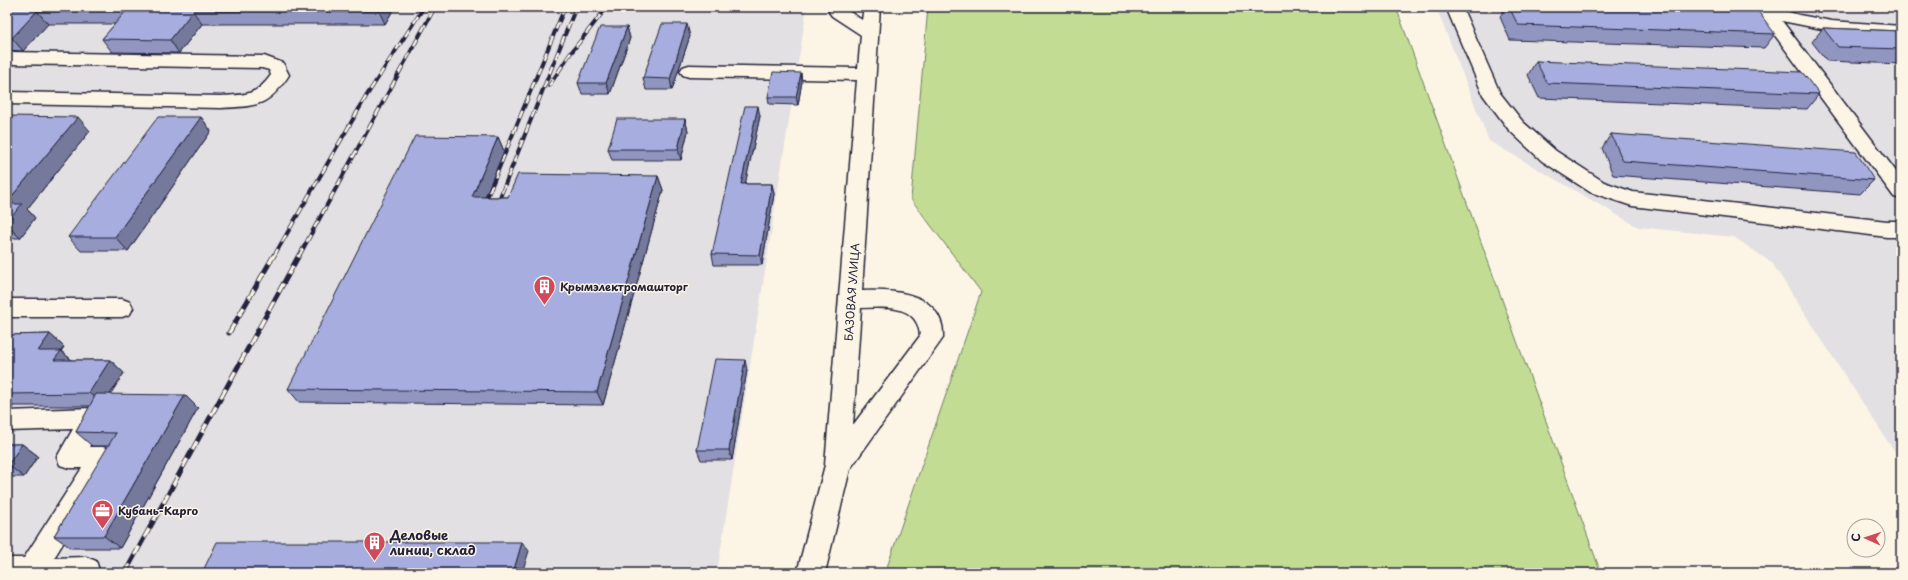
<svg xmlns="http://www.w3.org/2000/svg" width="1908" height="580" viewBox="0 0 1908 580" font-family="'Playpen Sans',sans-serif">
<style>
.built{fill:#e2e0e3}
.green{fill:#c2dc93;stroke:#727f67}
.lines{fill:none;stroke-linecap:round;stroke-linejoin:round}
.minor-casing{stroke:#22223b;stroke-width:3}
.minor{fill:#fcf5e5;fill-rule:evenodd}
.rail-far1-casing{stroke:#22223b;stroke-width:4}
.rail-casing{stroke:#22223b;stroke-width:5}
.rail-far1{stroke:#fcf5e5;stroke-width:2.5;stroke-dasharray:8;stroke-linecap:butt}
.rail{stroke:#fcf5e5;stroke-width:3.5;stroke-dasharray:10;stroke-linecap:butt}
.wall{fill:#9096c0;stroke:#22223b}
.shaded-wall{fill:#757a9c;stroke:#22223b}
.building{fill:#a7aedf;stroke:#22223b}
.labels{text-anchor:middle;stroke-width:3;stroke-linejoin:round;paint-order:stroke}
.poi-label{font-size:11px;font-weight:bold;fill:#22223b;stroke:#fcf5e5;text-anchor:start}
.street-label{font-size:11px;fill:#22223b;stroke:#fcf5e5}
.near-poi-label{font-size:13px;font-weight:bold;fill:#22223b;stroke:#fcf5e5;text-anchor:start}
</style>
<rect width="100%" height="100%" fill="#fcf5e5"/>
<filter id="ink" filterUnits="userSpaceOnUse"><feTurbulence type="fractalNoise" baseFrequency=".025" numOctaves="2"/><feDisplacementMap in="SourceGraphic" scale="8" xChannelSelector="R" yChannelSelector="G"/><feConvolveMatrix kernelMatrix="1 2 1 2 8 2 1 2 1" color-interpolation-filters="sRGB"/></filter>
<g filter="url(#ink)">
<!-- built -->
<g class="built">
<polygon points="7,7 807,7 717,573 7,573"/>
<polygon points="1436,7 1901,7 1901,462 1772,263 1734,237 1638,227 1489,141"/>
</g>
<!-- green -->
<polygon class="green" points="928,7 1396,7 1601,573 885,573 981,292 911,199"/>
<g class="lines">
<defs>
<g id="minor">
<path d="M831,7H847V10L862,20L864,7H880L862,291C891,290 933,291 942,325C943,329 943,334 943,338L850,469L825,573H797L825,465L857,80L689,77L683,75L680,71L683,67L689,65L858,68L861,35L832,16L829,12ZM861,308C886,307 918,304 920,336L853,425Z"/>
<polygon points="1446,7 1462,7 1500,93 1523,122 1556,151 1604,182 1633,192 1887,221 1901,221 1901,237 1887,237 1632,206 1590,192 1542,161 1509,130 1483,95"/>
<polygon points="1754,7 1772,7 1799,15 1832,21 1901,26 1901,36 1832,31 1782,21 1901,178 1901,199 1894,197"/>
<path d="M7,52L264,56L283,63L289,75C268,107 257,106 221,108L7,104V92L221,96C245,95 256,96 271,75L269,70L262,68L7,64Z"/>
<polygon points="7,299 122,299 130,302 133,308 130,314 122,317 7,317"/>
<polygon points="93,408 102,411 105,418 89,447 103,447 112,450 115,458 54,558 86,557 96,561 99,570 98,573 7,573 7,558 24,558 82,468 69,468 60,465 57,457 73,429 7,431 7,411"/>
</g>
</defs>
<!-- minor casing -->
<use href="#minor" class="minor-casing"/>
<!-- minor -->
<use href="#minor" class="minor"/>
<defs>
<g id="rail-far1">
<polyline points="549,86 570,54 607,7"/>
<polyline points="483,207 565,7"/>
<polyline points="496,207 576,7"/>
<polyline points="274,256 367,95 424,7"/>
<polyline points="299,256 435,7"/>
</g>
<g id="rail">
<polyline points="229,333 274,255"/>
<polyline points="125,573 299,255"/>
</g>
</defs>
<!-- rail-far1 casing -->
<use href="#rail-far1" class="rail-far1-casing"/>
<!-- rail casing -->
<use href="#rail" class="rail-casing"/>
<!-- rail-far1 -->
<use href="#rail-far1" class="rail-far1"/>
<!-- rail -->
<use href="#rail" class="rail"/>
</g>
<!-- wall -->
<g class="wall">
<polygon points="7,7 395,7 385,24 202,24 179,53 112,52 102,39 115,24 48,24 23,51 7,50"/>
<polygon points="668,7 685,7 683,11 669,11"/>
<polygon points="1505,7 1640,7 1775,34 1764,48 1510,40 1500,17"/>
<polygon points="627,27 630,38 610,94 582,94 578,83"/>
<polygon points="1823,28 1901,31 1901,64 1827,61 1812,42"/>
<polygon points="690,36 672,90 646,90 643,78"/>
<polygon points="1536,61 1819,94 1807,109 1539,98 1528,75"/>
<polygon points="802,81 798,105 769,104 768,97"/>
<polygon points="7,116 90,131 27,209 35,218 20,238 7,238"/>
<polygon points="760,116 745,184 772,184 774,194 762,265 714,265 712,254"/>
<polygon points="201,117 211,131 128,251 81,251 68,237"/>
<polygon points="685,119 688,131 681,160 612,160 608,149"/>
<polygon points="1611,134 1874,180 1860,194 1613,175 1602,148"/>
<polygon points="498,137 504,151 485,197 508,197 658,176 663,190 603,405 299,402 288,389"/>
<polygon points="50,334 64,347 61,351 72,360 110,360 124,373 110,395 198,408 120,548 71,548 54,536 109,446 92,446 76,432 90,406 13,406 11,409 7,410 7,335"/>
<polygon points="747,370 732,460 701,460 697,450"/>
<polygon points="7,444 22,444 38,456 24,477 7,477"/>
</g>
<!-- shaded-wall -->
<g class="shaded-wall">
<polygon points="381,7 395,7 385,24 379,11"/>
<polygon points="682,7 685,7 683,11"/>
<polygon points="37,11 48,24 23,51 12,38"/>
<polygon points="193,11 202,24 179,53 170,40"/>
<polygon points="687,24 690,36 672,90 670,79"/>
<polygon points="627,27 630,38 610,94 606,83"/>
<polygon points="801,73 802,81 798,105 796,97"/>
<polygon points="758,106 760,116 743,194 741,184"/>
<polygon points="78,117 90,131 27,209 35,218 20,238 7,225 7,202"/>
<polygon points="201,117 211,131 128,251 115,237"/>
<polygon points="685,119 688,131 681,160 678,149"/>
<polygon points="498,137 504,151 479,211 472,197"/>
<polygon points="658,176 663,190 603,405 597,392"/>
<polygon points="772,184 774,194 762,265 760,255"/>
<polygon points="50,334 64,347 61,351 75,363 68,373 38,351"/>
<polygon points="110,360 124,373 103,405 89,393"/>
<polygon points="745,360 747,370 732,460 729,450"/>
<polygon points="185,395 198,408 120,548 104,536"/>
<polygon points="7,401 13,406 11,409 7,406"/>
<polygon points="22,444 38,456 24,477 8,465"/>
<polygon points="522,542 529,551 522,573 513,573"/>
</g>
<!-- building -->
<g class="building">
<polygon points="7,7 381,7 379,11 193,11 170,40 102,39 126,11 37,11 12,38 7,38"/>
<polygon points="1509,7 1640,7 1758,11 1775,34 1518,25"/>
<polygon points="662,24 687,24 670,79 643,78"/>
<polygon points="600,27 627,27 606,83 578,83"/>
<polygon points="1823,28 1901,31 1901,49 1838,47"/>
<polygon points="1536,61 1802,72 1819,94 1547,83"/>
<polygon points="773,72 801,73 796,97 768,97"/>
<polygon points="745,106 758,106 741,184 772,184 760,255 712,254"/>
<polygon points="7,116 78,117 7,202"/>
<polygon points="158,117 201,117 115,237 68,237"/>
<polygon points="617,119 685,119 678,149 608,149"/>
<polygon points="1611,134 1856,152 1874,180 1623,161"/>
<polygon points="415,136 498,137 472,197 508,197 518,174 658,176 597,392 288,389"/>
<polygon points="7,204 22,204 7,222"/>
<polygon points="50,334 38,351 61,351 54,360 110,360 89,393 7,394 7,335"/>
<polygon points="715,359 745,360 729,450 697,450"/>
<polygon points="96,394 185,395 104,536 54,536 116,433 76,432"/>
<polygon points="7,444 22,444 8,465 7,465"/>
<polygon points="217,542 522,542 513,573 202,573"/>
</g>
</g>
<!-- icons -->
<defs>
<symbol id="building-pin" viewBox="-11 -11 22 30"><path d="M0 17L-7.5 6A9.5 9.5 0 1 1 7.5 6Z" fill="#d1495b" stroke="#fcf5e5"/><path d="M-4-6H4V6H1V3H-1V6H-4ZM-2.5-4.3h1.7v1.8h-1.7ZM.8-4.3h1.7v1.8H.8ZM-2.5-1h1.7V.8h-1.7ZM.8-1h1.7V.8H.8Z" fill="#fff"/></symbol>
<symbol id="office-pin" viewBox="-11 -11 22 30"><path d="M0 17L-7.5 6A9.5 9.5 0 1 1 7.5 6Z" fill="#d1495b" stroke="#fcf5e5"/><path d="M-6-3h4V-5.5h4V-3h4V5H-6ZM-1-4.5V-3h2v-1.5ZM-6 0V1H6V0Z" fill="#fff"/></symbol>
</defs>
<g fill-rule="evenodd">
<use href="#building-pin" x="532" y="274" width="25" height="34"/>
<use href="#office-pin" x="90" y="498" width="25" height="34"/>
<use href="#building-pin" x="362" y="530" width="25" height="34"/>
</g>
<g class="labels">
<!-- poi labels -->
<g class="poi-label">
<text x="560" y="291">Крымэлектромашторг</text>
<text x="118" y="515">Кубань-Карго</text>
</g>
<!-- street labels -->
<g class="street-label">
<text transform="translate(852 292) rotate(-86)" y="4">БАЗОВАЯ УЛИЦА</text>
</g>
<!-- near-poi labels -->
<g class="near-poi-label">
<text x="390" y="540">Деловые<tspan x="390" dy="15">линии, склад</tspan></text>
</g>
</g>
<!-- margin -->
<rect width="1908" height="580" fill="none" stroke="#fcf5e5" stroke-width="24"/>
<rect x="12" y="12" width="1884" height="556" fill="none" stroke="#22223b" stroke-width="1.5" filter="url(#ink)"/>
<!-- north arrow -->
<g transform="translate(1866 538) rotate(273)"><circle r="19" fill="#fcf5e5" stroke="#a5a1a1"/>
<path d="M0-3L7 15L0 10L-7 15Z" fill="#d1495b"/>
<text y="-6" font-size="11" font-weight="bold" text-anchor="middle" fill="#22223b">С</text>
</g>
</svg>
